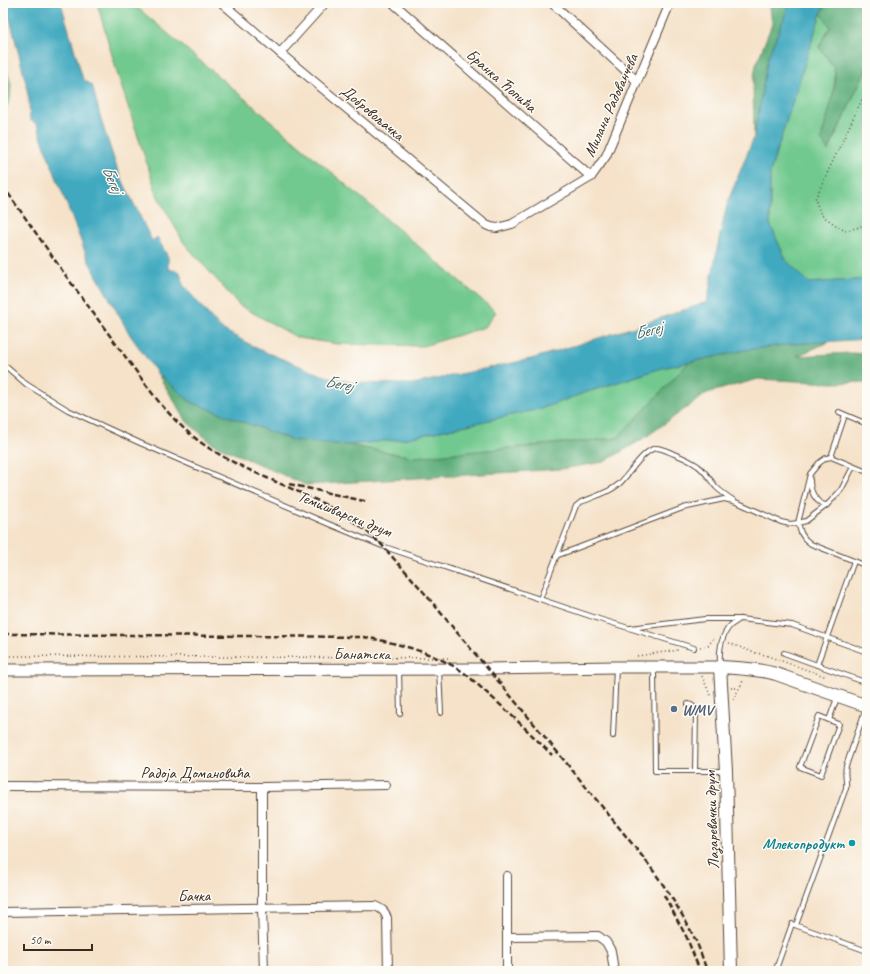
<svg xmlns="http://www.w3.org/2000/svg" width="870" height="974" viewBox="0 0 870 974" font-family="Caveat,sans-serif">
<style>
.green{fill:#72c98f;stroke:#567a56}
.forest{fill:#5dad7a;stroke:#4c6c4c}
.water{fill:#40a9c0;stroke:#3e6a6f}
.lines{fill:none;stroke-linecap:round;stroke-linejoin:round}
.service-casing{stroke:#574638;stroke-width:6}
.minor-casing{stroke:#574638;stroke-width:10}
.secondary-casing{stroke:#574638;stroke-width:13}
.primary-casing{stroke:#574638;stroke-width:14}
.path{stroke:#574638;stroke-width:1.5;stroke-dasharray:1 3;stroke-linecap:butt}
.service{stroke:#fff;stroke-width:4}
.minor{stroke:#fff;stroke-width:8}
.secondary{stroke:#fff;stroke-width:11}
.primary{stroke:#fff;stroke-width:12}
.rail{stroke:#3b2a1e;stroke-width:2.5;stroke-dasharray:6 3;stroke-linecap:butt}
.service-dot{fill:#5c6f8a;stroke:#fdfcf7;stroke-width:1.5}
.culture-dot{fill:#0f9aa8;stroke:#fdfcf7;stroke-width:1.5}
.labels{text-anchor:middle;stroke-width:3;stroke-linejoin:round;paint-order:stroke}
.street-label{font-size:16px;fill:#3b2a1e;stroke:#fdfcf7}
.service-label{font-size:16px;font-weight:bold;fill:#4e5e75;stroke:#fdfcf7;text-anchor:start}
.culture-label{font-size:16px;font-weight:bold;fill:#0d838f;stroke:#fdfcf7;text-anchor:end}
.water-label{font-size:17px;font-style:italic;fill:#3d5d5f;stroke:#fdfcf7}
</style>
<rect width="100%" height="100%" fill="#fdfcf7"/>
<filter id="ink" filterUnits="userSpaceOnUse"><feTurbulence type="fractalNoise" baseFrequency=".025" numOctaves="2"/><feDisplacementMap in="SourceGraphic" scale="8" xChannelSelector="R" yChannelSelector="G"/><feConvolveMatrix kernelMatrix="1 2 1 2 8 2 1 2 1" color-interpolation-filters="sRGB"/></filter>
<filter id="wash" filterUnits="userSpaceOnUse"><feTurbulence type="fractalNoise" baseFrequency=".012" numOctaves="4" result="noise"/><feDisplacementMap in="SourceGraphic" scale="16" xChannelSelector="R" yChannelSelector="G"/><feGaussianBlur stdDeviation="0.9" result="paint"/><feColorMatrix in="noise" values="0 0 0 0 0 0 0 0 0 0 0 0 0 0 0 0 0 1.4 0 .05"/><feComposite in="paint" operator="in"/></filter>
<g filter="url(#wash)">
<rect width="100%" height="100%" fill="#f5e2c9"/>
<!-- green -->
<g class="green">
<polygon points="97,3 132,3 496,312 485,327 423,346 337,344 298,338 239,305 184,243 158,197 118,76"/>
<polygon points="821,13 830,27 819,47 834,68 835,81 832,99 829,150 867,67 867,279 809,283 786,260 770,224 770,172"/>
<polygon points="3,58 11,84 10,99 3,115"/>
<polygon points="689,362 651,403 617,438 414,457 347,445 404,439 543,408 581,394 662,368"/>
</g>
<!-- forest -->
<g class="forest">
<polygon points="772,3 790,3 768,57 754,137 753,82 756,65 772,24 770,6"/>
<path d="M825,3H867V67L828,151L821,139C825,122 839,85 834,68C832,63 823,52 819,47L830,27L821,13Z"/>
<polygon points="831,341 797,356 851,353 867,354 867,382 833,383 758,379 707,393 646,437 604,462 561,469 306,485 213,444 187,422 157,373 191,402 292,440 347,445 414,457 617,438 651,403 689,362 746,350 792,344"/>
</g>
<!-- water -->
<polygon class="water" points="6,3 61,3 83,79 92,85 102,123 118,171 152,241 157,237 168,257 168,269 180,272 183,285 220,328 258,349 322,375 354,383 413,384 531,359 634,327 707,302 719,239 728,201 754,137 768,57 790,3 825,3 821,13 770,172 770,224 786,260 809,283 867,279 867,339 792,344 746,350 662,368 581,394 543,408 404,439 347,445 292,440 191,402 157,373 130,335 89,262 44,145 37,124 30,120 29,100 26,83"/>
</g>
<g filter="url(#ink)">
<g class="lines">
<defs>
<g id="service">
<polyline points="3,364 26,384 68,410 140,443 331,525 382,546 599,619 694,648"/>
<polyline points="839,412 867,424"/>
<polyline points="831,457 845,415"/>
<polyline points="867,472 831,457 826,458 819,463 810,474 798,523 801,533 805,539 811,544 867,566"/>
<path d="M810,480C810,490 815,504 827,505"/>
<polyline points="556,556 683,508 724,499 733,501 741,504 781,522 790,524 798,523 806,521 827,505 841,490 853,467"/>
<path d="M540,599L576,506L581,502C593,497 609,493 619,484C629,475 643,450 656,448C662,448 669,452 674,454C682,457 691,461 698,466C706,472 710,480 716,487C721,492 727,496 733,500"/>
<polyline points="630,628 705,619 740,619 792,625 867,652"/>
<polyline points="784,653 867,683"/>
<path d="M720,665C719,651 721,635 731,625C734,623 737,621 740,619"/>
<polyline points="817,665 854,561"/>
<polyline points="399,669 400,714"/>
<polyline points="439,669 441,713"/>
<polyline points="654,669 655,771 724,771"/>
<path d="M688,704C694,705 694,708 696,713L695,771"/>
<polygon points="819,716 839,724 821,775 800,767"/>
<polyline points="829,720 837,698"/>
<polyline points="613,736 616,667"/>
<path d="M796,925L846,788C847,780 844,773 846,766L866,708"/>
<polyline points="780,971 776,969 792,924 867,951"/>
</g>
<g id="minor">
<polyline points="222,3 280,53 486,225 491,227 497,228 512,224 591,177 606,156 670,3"/>
<polyline points="393,3 591,177"/>
<polyline points="552,3 637,81"/>
<polyline points="280,53 325,3"/>
<polyline points="3,786 262,787 386,785"/>
<polyline points="262,787 262,908 264,971"/>
<polyline points="507,876 507,971"/>
<path d="M3,912L375,906C382,909 385,911 387,918L388,971"/>
<polyline points="508,937 598,936 606,942 611,951 614,971"/>
</g>
<polyline id="secondary" points="3,670 488,669 616,667 720,667"/>
<path id="primary" d="M731,971L726,771L720,667C739,668 758,669 776,674L867,706"/>
</defs>
<!-- service casing -->
<use href="#service" class="service-casing"/>
<!-- minor casing -->
<use href="#minor" class="minor-casing"/>
<!-- secondary casing -->
<use href="#secondary" class="secondary-casing"/>
<!-- primary casing -->
<use href="#primary" class="primary-casing"/>
<!-- path -->
<g class="path">
<polyline points="3,78 6,87 3,100"/>
<polyline points="867,89 815,199 821,215 845,231 860,227 867,221"/>
<polyline points="729,643 755,653 762,654 827,677"/>
<polyline points="700,647 708,646 713,639 716,639"/>
<polyline points="3,656 449,658"/>
<polyline points="637,656 679,650"/>
<polyline points="702,676 711,697"/>
<polyline points="731,688 739,688"/>
<polyline points="733,700 744,679"/>
</g>
<!-- service -->
<use href="#service" class="service"/>
<!-- minor -->
<use href="#minor" class="minor"/>
<!-- secondary -->
<use href="#secondary" class="secondary"/>
<!-- primary -->
<use href="#primary" class="primary"/>
<!-- rail -->
<g class="rail">
<path d="M3,186L66,276L152,393C169,415 188,435 212,450C263,482 325,495 371,535C380,542 387,551 395,560C418,584 439,611 460,636C523,710 585,785 646,861C665,886 681,911 695,939C700,949 703,960 707,971"/>
<polyline points="289,484 368,502"/>
<path d="M3,634L364,637C396,643 428,651 457,668C468,675 478,685 487,693C510,713 531,734 552,755"/>
<polyline points="664,895 687,938 700,971"/>
</g>
</g>
</g>
<!-- markers -->
<circle class="service-dot" cx="674" cy="709" r="4"/>
<circle class="culture-dot" cx="852" cy="843" r="4"/>
<g class="labels">
<!-- street labels -->
<g class="street-label">
<text transform="translate(502 80) rotate(41)" y="6">Бранка Ћопића</text>
<text transform="translate(610 105) rotate(-66)" y="6">Милана Радованчева</text>
<text transform="translate(373 112) rotate(40)" y="6">Добровољачка</text>
<text transform="translate(345 513) rotate(22)" y="6">Темишварски друм</text>
<text x="362" y="659">Банатска</text>
<text x="195" y="778">Радоја Домановића</text>
<text transform="translate(711 820) rotate(-92)" y="6">Лазаревачки друм</text>
<text transform="translate(194 895) rotate(-1)" y="6">Бачка</text>
</g>
<!-- service labels -->
<g class="service-label">
<text x="682" y="715">WMV</text>
</g>
<!-- culture labels -->
<g class="culture-label">
<text x="844" y="849">Млекопродукт</text>
</g>
<!-- water labels -->
<g class="water-label">
<text transform="translate(113 179) rotate(65)" y="6">Бегеј</text>
<text transform="translate(648 330) rotate(-16)" y="6">Бегеј</text>
<text transform="translate(339 383) rotate(9)" y="6">Бегеј</text>
</g>
</g>
<!-- margin -->
<rect width="870" height="974" fill="none" stroke="#fdfcf7" stroke-width="16"/>
<!-- scale -->
<path d="M24 944v6h68v-6" fill="none" stroke="#3b2a1e" stroke-width="2"/>
<text x="30" y="944" font-size="12" fill="#3b2a1e" stroke="#fdfcf7" stroke-width="3" paint-order="stroke">50 m</text>
</svg>
